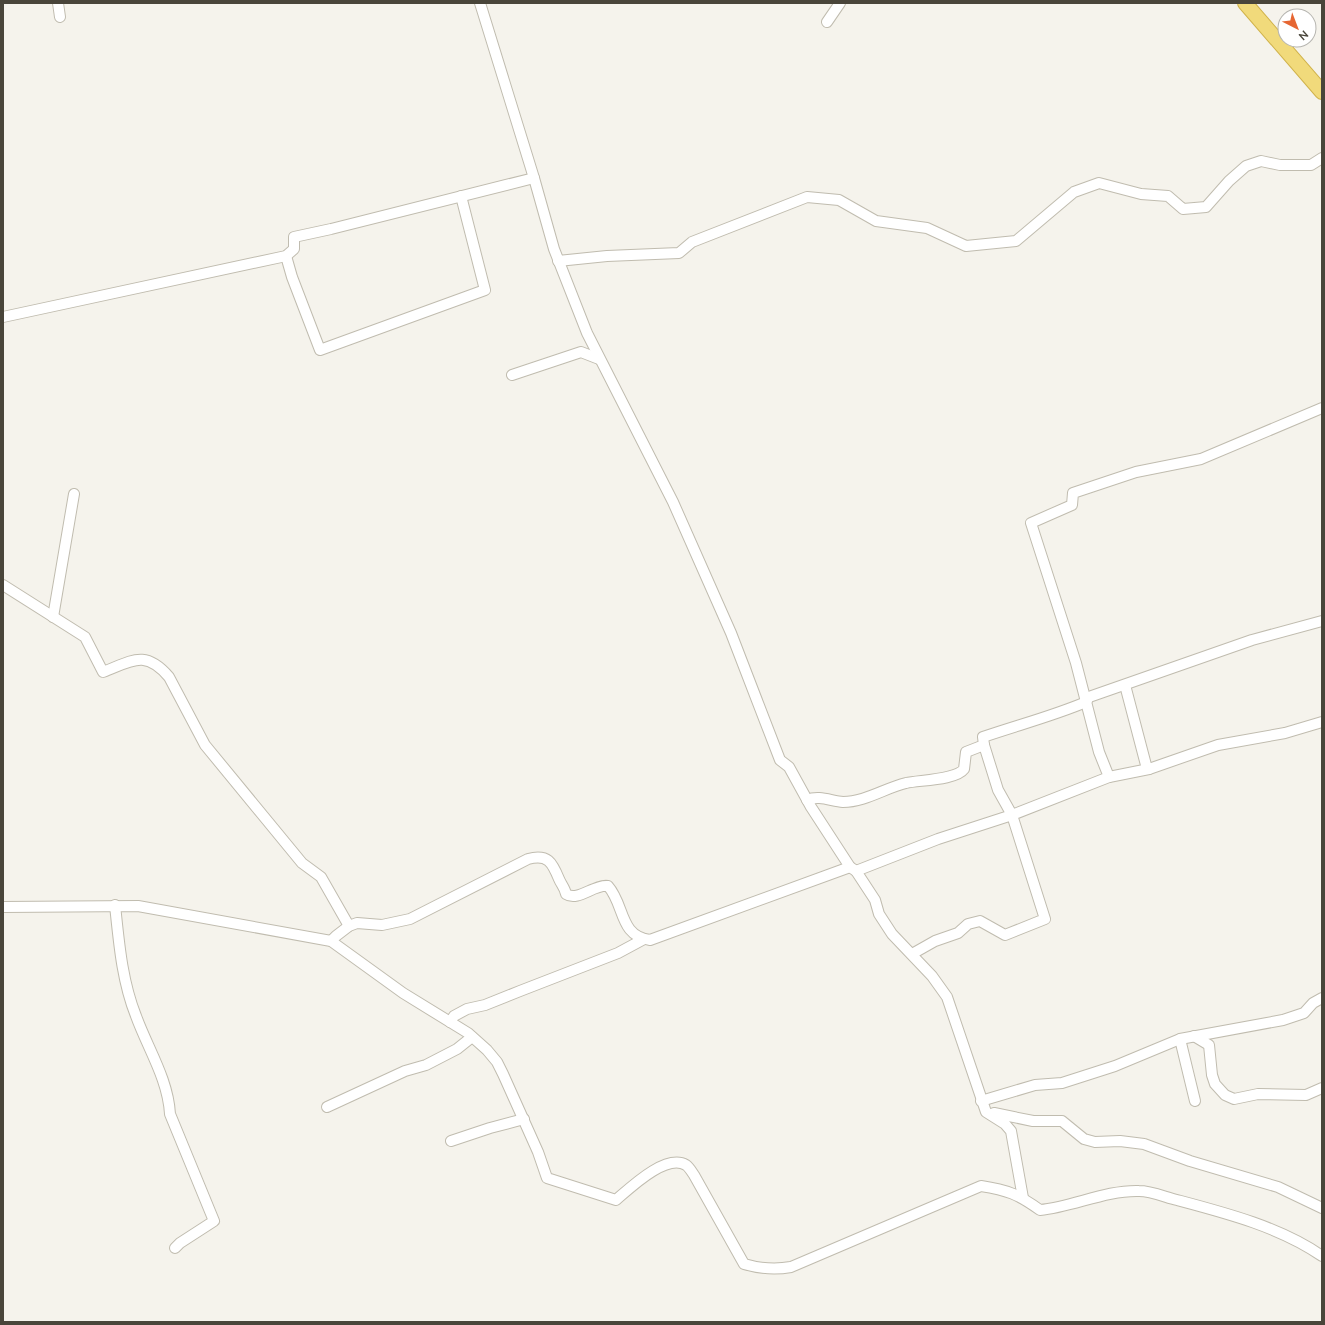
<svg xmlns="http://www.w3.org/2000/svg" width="1325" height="1325" viewBox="0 0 1325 1325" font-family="'Nunito Sans',sans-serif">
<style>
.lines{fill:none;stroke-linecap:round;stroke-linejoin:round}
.minor-casing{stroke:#c0bcaf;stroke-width:12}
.highway-casing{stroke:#d0b24b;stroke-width:16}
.minor{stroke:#fff;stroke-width:10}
.highway{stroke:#f1da7b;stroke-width:14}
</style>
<rect width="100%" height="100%" fill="#f5f3ec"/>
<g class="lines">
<defs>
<g id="minor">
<polyline points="58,3 60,17"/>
<polyline points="480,3 534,178 554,249 587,333 673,502 731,633 780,760 789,767 811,807 850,867 856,871 875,900 879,914 892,934 932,976 947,997 986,1112 1005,1124 1011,1131 1023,1198"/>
<polyline points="827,22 840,3"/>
<polyline points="286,256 292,277 320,350 485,290 461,196"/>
<polyline points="558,261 607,256 679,253 692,242 807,197 839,200 876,221 927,228 966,246 1016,241 1074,192 1099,183 1141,194 1168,196 1183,209 1206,207 1229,181 1246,166 1261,161 1280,165 1311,165 1322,158"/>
<polyline points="3,317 286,256 294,249 294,237 331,229 534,178"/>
<polyline points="512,375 581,352 599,359"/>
<path d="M3,585L85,637L103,672C132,661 145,649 169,677L205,745L302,863L321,877L349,926"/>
<polyline points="53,617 74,494"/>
<polyline points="1125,685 1146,765 1149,769"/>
<polyline points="1109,777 1149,769 1218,745 1285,733 1322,722"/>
<path d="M807,800C819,795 831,801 843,802C865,802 885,788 906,783C920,780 956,780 964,769L966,752L984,745L983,737C1018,725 1053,716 1086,702L1089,697L1252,640L1322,621"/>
<polyline points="856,871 938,839 1012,815 998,790 984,745"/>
<path d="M115,905C119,943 122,981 136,1016C148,1049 168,1079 170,1114L214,1221L180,1243L175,1248"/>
<path d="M3,907L138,906L331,941L403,993L468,1033L487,1050L497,1062L503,1074L538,1152L547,1178L616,1200C630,1188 666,1153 686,1165C689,1167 692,1172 694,1175L744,1264C761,1269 774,1270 791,1267L981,1186C1007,1190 1018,1194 1040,1210C1073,1207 1105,1190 1139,1191C1151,1191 1165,1197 1177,1200C1226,1213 1280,1227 1322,1256"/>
<path d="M331,941L336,936L349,926L357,923L382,925L410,919L528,859C548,854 552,862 559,879C561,884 565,888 566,894C578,902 594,884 608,886C625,905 619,936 650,940L850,867"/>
<polyline points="912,954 935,941 958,933 968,924 980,921 1005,935 1045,919 1012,815 1109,777 1099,752 1076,663 1031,523 1072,505 1073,493 1136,472 1201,459 1322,408"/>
<polyline points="450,1022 454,1016 467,1009 485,1005 520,991 618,953 644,939"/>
<polyline points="1194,1036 1209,1045 1212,1075 1215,1084 1225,1095 1234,1099 1258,1094 1306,1095 1322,1088"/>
<polyline points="1180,1039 1195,1101"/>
<polyline points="981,1101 1035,1085 1062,1083 1115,1066 1180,1039 1283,1020 1304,1013 1313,1003 1322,998"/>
<polyline points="327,1107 405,1071 426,1065 457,1049 472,1037"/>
<polyline points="994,1113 1033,1121 1062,1121 1084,1139 1095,1142 1120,1141 1144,1144 1190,1161 1278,1187 1322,1208"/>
<polyline points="451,1141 490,1128 524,1119"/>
</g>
<polyline id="highway" points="1245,3 1322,92"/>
</defs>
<!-- minor casing -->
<use href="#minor" class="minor-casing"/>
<!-- highway casing -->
<use href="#highway" class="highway-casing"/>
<!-- minor -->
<use href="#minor" class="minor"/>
<!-- highway -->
<use href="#highway" class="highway"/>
</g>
<!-- border -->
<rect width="1325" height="1325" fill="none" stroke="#49453a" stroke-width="8"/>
<!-- north arrow -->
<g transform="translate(1297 28) rotate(138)"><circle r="19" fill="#ffffff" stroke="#b6b5b0"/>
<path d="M0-3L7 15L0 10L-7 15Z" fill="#e66632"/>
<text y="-6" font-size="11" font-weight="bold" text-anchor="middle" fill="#49453a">N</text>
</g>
</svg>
